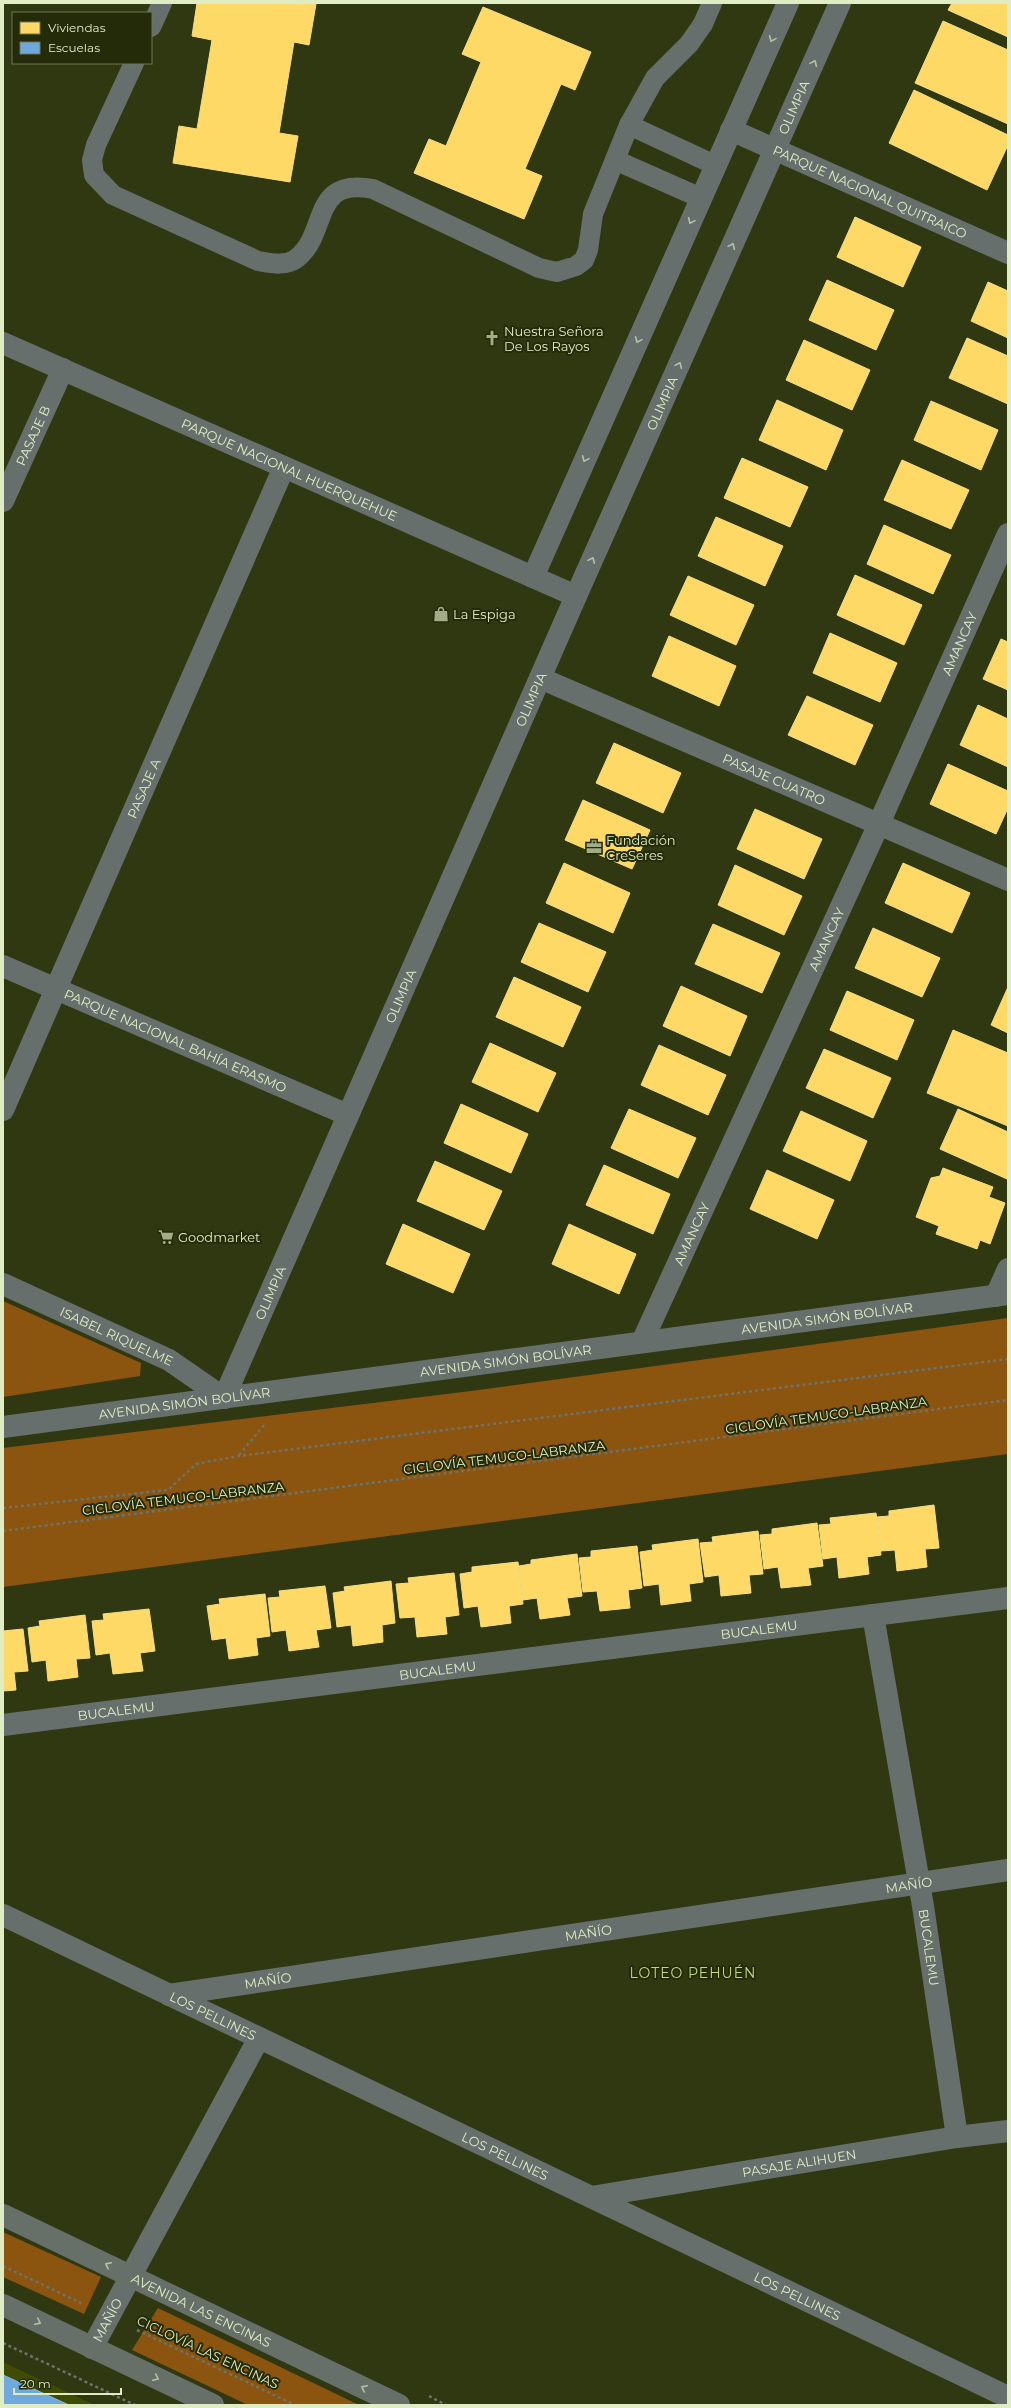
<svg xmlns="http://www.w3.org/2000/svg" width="1011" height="2408" viewBox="0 0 1011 2408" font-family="Montserrat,sans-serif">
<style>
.built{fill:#3f4d04}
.green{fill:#8b540f}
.homes{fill:#ffd966;stroke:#f6df82}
.schools{fill:#6fa8dc;stroke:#91bcd5}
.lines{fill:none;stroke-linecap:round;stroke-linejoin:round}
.path{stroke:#6c746b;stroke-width:2.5;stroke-dasharray:3 3;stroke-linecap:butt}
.service{stroke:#666f6b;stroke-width:20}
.minor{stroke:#666f6b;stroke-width:22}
.tertiary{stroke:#666f6b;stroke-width:22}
.secondary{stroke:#667068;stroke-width:22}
.oneway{stroke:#b5c0a5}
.oneway2{stroke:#b5c1a4}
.labels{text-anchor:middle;stroke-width:4;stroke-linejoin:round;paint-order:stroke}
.street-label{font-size:13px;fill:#e0ecc4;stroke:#232b09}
.poi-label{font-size:13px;fill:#e0ecc4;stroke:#232b09;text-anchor:start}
.neighbourhood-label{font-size:14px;letter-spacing:1px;fill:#c1d785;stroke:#232b09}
</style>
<rect width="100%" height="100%" fill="#303812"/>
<!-- built -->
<polygon class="built" points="3,2362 94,2405 3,2405"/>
<!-- green -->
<g class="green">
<polygon points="3,1301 141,1363 140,1376 3,1397"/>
<polygon points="1008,1318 1008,1454 3,1587 3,1448 471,1391"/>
<polygon points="3,2232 101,2277 84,2314 3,2277"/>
<polygon points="158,2308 359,2405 248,2405 132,2350"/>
</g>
<!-- homes -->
<g class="homes">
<polygon points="197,3 316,4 309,45 294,42 279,133 298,136 290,182 173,163 179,126 197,129 212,40 192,36"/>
<polygon points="952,3 1008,3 1008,37 948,10"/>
<polygon points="483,7 591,52 575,90 561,84 525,169 542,176 524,219 414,173 429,139 446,146 481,62 462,54"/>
<polygon points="943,21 1008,50 1008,124 915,83"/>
<polygon points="914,90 1008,135 1008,145 987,190 889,143"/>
<polygon points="855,217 921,247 903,287 837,257"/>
<polygon points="827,280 894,310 876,350 809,320"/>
<polygon points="988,282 1008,291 1008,338 971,321"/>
<polygon points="967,338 1008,356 1008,404 949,378"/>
<polygon points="804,340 870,370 852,410 786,380"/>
<polygon points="777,400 843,430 826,470 759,440"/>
<polygon points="931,401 998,430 981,470 914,440"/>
<polygon points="742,458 808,487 790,527 724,498"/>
<polygon points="902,460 969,490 951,529 884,500"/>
<polygon points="716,517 783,546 765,586 698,556"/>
<polygon points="884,525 951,555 933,594 867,564"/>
<polygon points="855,575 922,605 904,645 837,615"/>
<polygon points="688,576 754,605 736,645 670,615"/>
<polygon points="830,633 897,663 880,702 813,673"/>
<polygon points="669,636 736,666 719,706 652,676"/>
<polygon points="1001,639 1008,642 1008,690 983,679"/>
<polygon points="807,696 873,725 855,765 788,735"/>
<polygon points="978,705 1008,719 1008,767 960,745"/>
<polygon points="614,743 681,773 663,813 596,783"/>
<polygon points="948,764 1008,791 1008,808 996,834 930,804"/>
<polygon points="583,800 650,830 632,869 565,840"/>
<polygon points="755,809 822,839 804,879 737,849"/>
<polygon points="564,863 630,893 613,933 546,903"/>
<polygon points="903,863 970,893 952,933 885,903"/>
<polygon points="735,865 802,896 784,935 718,905"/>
<polygon points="539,923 606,952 588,992 521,962"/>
<polygon points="713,924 780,953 762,993 695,964"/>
<polygon points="873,928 940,958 922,997 855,968"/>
<polygon points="514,977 581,1007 563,1047 496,1017"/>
<polygon points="681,986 747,1016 730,1056 663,1026"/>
<polygon points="1008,987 1008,1033 991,1025"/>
<polygon points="847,991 914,1020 897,1060 830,1030"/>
<polygon points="953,1030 1008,1053 1008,1126 927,1093"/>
<polygon points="490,1043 556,1073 538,1112 472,1082"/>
<polygon points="659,1045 726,1075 708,1115 641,1085"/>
<polygon points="824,1049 891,1078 873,1118 806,1088"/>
<polygon points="461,1104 528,1134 511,1173 444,1143"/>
<polygon points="629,1109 696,1138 678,1178 611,1148"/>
<polygon points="958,1109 1008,1132 1007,1179 940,1149"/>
<polygon points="801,1111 867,1141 850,1181 783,1151"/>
<polygon points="435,1161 502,1191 484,1230 417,1201"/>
<polygon points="604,1165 670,1194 653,1234 586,1205"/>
<polygon points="943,1168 993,1187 989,1197 1005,1203 990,1244 980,1240 977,1249 936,1234 939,1226 916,1217 931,1178 940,1176"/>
<polygon points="767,1170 834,1200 817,1239 750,1209"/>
<polygon points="403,1224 470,1254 453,1293 386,1264"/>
<polygon points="569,1224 636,1254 619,1294 552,1264"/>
<polygon points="934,1505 939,1548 925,1549 927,1567 897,1571 895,1550 881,1551 877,1517 889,1516 889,1511"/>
<polygon points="876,1513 881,1555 867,1557 869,1574 839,1578 837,1557 823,1559 819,1525 831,1524 830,1518"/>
<polygon points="817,1523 823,1566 808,1568 811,1585 781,1588 778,1567 764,1569 760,1535 772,1534 772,1529"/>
<polygon points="758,1531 763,1574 749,1575 751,1593 721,1596 719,1575 705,1577 700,1543 713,1542 712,1537"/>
<polygon points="698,1539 703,1582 689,1584 691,1601 661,1605 659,1584 644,1586 640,1552 653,1550 652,1545"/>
<polygon points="637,1546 642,1588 628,1590 630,1608 600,1611 597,1591 583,1592 579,1558 591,1557 591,1551"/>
<polygon points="577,1554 582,1596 567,1598 570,1615 540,1619 537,1598 523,1600 519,1566 531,1564 531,1560"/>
<polygon points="518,1562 523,1604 509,1606 511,1623 481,1627 478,1606 464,1608 460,1574 472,1572 472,1567"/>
<polygon points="454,1573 459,1615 445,1617 447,1634 417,1637 415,1617 400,1618 396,1584 409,1583 408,1578"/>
<polygon points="391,1581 395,1623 382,1625 383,1642 353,1646 351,1625 337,1627 333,1593 345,1591 344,1587"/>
<polygon points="325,1586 331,1628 316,1630 319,1647 289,1651 286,1630 272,1632 268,1598 280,1597 279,1591"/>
<polygon points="265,1594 270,1636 256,1638 258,1655 229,1659 226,1638 212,1640 207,1606 220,1604 219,1599"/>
<polygon points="149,1609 155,1651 140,1653 143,1671 113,1674 110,1653 96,1655 92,1621 104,1620 103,1614"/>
<polygon points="85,1615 90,1658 76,1659 78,1677 48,1681 46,1660 32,1662 28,1628 40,1626 39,1621"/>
<polygon points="23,1629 28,1671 14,1672 16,1690 3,1691 3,1631"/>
</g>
<!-- schools -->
<polygon class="schools" points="3,2375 69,2405 3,2405"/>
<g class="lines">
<!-- path -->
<g class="path">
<polyline points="239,1455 265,1424"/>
<polyline points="3,1508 168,1490 196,1464 239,1456 1008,1359"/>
<polyline points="3,1531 1008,1400"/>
<polyline points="3,2266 81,2303"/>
<polyline points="137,2330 295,2405"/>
<polyline points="3,2343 135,2405"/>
<polyline points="429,2396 446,2405"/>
</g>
<!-- service -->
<g class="service">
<polyline points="151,27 162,3"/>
<path d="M134,63L96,145L92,160L94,175L113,195L258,261C270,263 286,267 297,258C329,233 310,177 373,189L539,268L557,272L576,266L584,260L588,250L593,214L629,125L655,78L689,44L703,24L712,3"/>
<polyline points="629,125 715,165"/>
<polyline points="615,160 701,198"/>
</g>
<!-- minor -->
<g class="minor">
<path id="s1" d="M731,130L1008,253"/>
<path id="s2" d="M3,343L576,596"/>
<path id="s3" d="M3,501L63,369"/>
<path id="s4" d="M540,678L1008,880"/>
<path id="s5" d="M3,966L348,1115"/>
<path id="s6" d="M3,1110L284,467"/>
<path id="s7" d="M3,1284L169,1360L224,1398"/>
<polyline points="996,1296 1008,1269"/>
<path id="s8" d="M642,1342L878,826L1008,534"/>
<path id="s9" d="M873,1615L923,1906L957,2137"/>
<path id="s10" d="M3,1725L1008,1598"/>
<path id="s11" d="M3,1915L1008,2397"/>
<path id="s12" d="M169,1995L1008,1870"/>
<path id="s13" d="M591,2197L957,2137L1008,2131"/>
<path id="s14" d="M92,2348L259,2038"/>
</g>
<!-- tertiary -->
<g class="tertiary">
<polyline points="533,577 788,3"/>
<path id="s15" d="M224,1398L576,596L840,3"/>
<path id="s16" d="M3,1427L1008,1294"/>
</g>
<!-- secondary -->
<g class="secondary">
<path id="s17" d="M3,2215L399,2405"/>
<polyline points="3,2305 213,2405"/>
</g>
</g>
<!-- one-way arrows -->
<defs><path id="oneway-chevron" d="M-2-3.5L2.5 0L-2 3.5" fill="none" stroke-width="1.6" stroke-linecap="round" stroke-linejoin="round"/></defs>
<g class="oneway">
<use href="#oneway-chevron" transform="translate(772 39) rotate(114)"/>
<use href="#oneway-chevron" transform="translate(814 63) rotate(-66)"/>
<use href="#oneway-chevron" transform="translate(691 221) rotate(114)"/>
<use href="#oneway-chevron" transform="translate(732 246) rotate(-66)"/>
<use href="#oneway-chevron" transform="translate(638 340) rotate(114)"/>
<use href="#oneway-chevron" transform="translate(679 365) rotate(-66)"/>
<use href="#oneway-chevron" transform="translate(585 459) rotate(114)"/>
<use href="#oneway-chevron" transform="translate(592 560) rotate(-66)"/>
</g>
<g class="oneway2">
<use href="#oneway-chevron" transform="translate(108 2265) rotate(-154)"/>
<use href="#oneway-chevron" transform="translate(38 2322) rotate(26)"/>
<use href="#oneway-chevron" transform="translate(156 2378) rotate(25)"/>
<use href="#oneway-chevron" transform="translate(364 2388) rotate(-154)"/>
</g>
<!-- icons -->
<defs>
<symbol id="church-bare" viewBox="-9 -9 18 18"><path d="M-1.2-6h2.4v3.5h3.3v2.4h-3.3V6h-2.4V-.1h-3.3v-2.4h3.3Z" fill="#a2ad86" stroke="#232b09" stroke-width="2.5" paint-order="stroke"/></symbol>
<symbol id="shop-bare" viewBox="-9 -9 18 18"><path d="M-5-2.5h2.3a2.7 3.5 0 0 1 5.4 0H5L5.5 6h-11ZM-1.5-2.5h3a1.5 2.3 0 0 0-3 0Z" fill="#a2ad86" stroke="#232b09" stroke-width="2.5" paint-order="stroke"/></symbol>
<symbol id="office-bare" viewBox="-9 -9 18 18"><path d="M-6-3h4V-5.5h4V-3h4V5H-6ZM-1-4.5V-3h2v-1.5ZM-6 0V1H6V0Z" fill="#a2ad86" stroke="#232b09" stroke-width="2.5" paint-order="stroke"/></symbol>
<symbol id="supermarket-bare" viewBox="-9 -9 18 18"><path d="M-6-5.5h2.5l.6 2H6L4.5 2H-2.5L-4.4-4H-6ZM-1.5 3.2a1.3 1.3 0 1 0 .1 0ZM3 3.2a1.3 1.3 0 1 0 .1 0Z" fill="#a2ad86" stroke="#232b09" stroke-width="2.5" paint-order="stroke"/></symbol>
</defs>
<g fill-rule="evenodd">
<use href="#church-bare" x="481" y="327" width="22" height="22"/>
<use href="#shop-bare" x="430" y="603" width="22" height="22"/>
<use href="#office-bare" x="583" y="836" width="22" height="22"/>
<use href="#supermarket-bare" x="155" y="1226" width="22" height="22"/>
</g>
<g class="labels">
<!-- street labels -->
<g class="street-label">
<text dy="5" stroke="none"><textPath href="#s15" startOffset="1411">OLIMPIA</textPath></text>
<text dy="5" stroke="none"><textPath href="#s1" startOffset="152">PARQUE NACIONAL QUITRAICO</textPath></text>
<text dy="5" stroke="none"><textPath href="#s15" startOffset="1087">OLIMPIA</textPath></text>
<text dy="5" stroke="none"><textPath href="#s3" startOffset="72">PASAJE B</textPath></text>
<text dy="5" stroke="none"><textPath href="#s2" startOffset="313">PARQUE NACIONAL HUERQUEHUE</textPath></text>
<text dy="5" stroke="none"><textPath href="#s8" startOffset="767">AMANCAY</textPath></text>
<text dy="5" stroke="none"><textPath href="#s15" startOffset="763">OLIMPIA</textPath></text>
<text dy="5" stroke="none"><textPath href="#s4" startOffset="255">PASAJE CUATRO</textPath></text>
<text dy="5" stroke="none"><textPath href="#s6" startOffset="351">PASAJE A</textPath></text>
<text dy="5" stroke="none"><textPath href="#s8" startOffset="443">AMANCAY</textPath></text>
<text dy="5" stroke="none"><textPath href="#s15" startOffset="439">OLIMPIA</textPath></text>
<text dy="5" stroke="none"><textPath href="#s5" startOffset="188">PARQUE NACIONAL BAHÍA ERASMO</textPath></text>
<text dy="5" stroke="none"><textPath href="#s8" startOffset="119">AMANCAY</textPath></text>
<text dy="5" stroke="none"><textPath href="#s15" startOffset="115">OLIMPIA</textPath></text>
<text dy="5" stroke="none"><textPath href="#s16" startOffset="831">AVENIDA SIMÓN BOLÍVAR</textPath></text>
<text dy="5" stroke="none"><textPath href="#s7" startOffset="125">ISABEL RIQUELME</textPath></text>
<text dy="5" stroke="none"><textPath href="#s16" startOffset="507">AVENIDA SIMÓN BOLÍVAR</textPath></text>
<text dy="5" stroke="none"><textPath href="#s16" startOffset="183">AVENIDA SIMÓN BOLÍVAR</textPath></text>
<text transform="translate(826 1415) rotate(-8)" y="5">CICLOVÍA TEMUCO-LABRANZA</text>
<text transform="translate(504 1457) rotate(-7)" y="5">CICLOVÍA TEMUCO-LABRANZA</text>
<text transform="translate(183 1498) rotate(-7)" y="5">CICLOVÍA TEMUCO-LABRANZA</text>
<text dy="5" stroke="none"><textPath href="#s10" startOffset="762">BUCALEMU</textPath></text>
<text dy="5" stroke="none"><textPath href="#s10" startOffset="438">BUCALEMU</textPath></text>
<text dy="5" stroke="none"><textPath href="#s10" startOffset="114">BUCALEMU</textPath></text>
<text dy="5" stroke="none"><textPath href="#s12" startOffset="748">MAÑÍO</textPath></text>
<text dy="5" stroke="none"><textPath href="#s12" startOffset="424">MAÑÍO</textPath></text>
<text dy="5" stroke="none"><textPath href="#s9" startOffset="337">BUCALEMU</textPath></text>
<text dy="5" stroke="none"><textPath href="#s12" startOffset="100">MAÑÍO</textPath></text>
<text dy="5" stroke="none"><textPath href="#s11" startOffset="233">LOS PELLINES</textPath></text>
<text dy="5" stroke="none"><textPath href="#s11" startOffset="557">LOS PELLINES</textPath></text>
<text dy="5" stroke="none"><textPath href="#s13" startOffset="211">PASAJE ALIHUEN</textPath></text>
<text dy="5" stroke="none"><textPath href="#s11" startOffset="881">LOS PELLINES</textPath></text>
<text dy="5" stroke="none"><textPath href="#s17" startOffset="220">AVENIDA LAS ENCINAS</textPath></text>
<text dy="5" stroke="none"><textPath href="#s14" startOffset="32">MAÑÍO</textPath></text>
<text transform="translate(208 2352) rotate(25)" y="5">CICLOVÍA LAS ENCINAS</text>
</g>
<!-- poi labels -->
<g class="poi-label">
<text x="504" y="336">Nuestra Señora<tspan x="504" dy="15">De Los Rayos</tspan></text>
<text x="453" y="619">La Espiga</text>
<text x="606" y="845">Fundación<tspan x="606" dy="15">CreSeres</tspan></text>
<text x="178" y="1242">Goodmarket</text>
</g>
<!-- neighbourhood labels -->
<g class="neighbourhood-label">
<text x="693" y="1978">LOTEO PEHUÉN</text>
</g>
</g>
<!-- border -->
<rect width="1011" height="2408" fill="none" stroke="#e0ecc4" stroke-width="8"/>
<!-- legend -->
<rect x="12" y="12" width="140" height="52" fill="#232b09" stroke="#6f7854"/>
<rect x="20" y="22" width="20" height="12" fill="#ffd966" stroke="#6f7854"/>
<text x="48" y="32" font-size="12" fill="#e0ecc4">Viviendas</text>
<rect x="20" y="42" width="20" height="12" fill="#6fa8dc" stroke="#6f7854"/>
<text x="48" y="52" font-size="12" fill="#e0ecc4">Escuelas</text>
<!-- scale -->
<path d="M14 2388v6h107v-6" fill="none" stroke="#e0ecc4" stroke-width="2"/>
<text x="20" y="2388" font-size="12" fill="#e0ecc4" stroke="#232b09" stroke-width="3" paint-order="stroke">20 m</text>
</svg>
